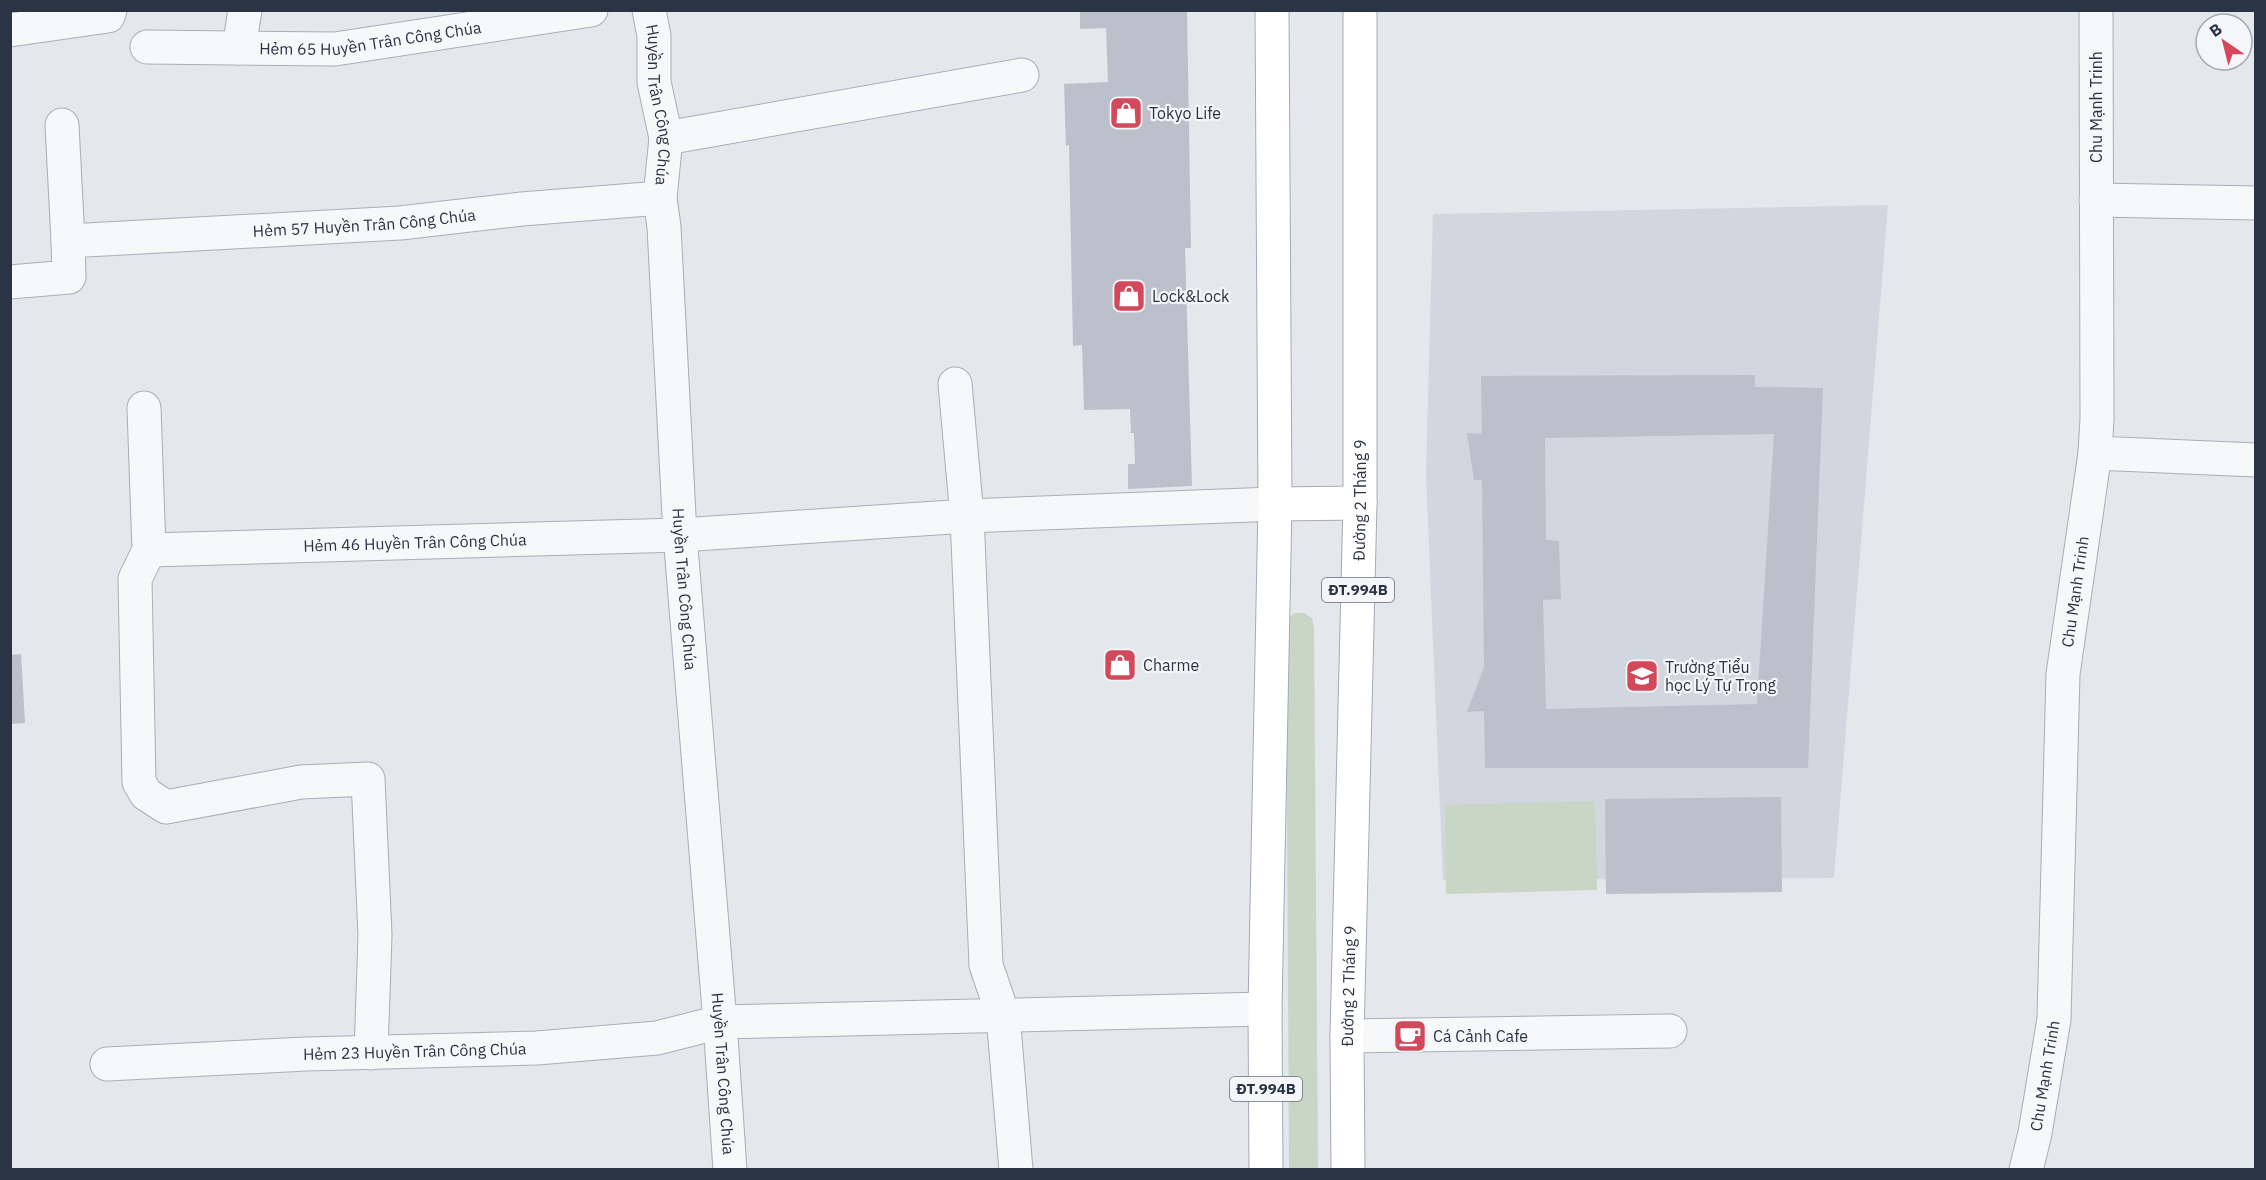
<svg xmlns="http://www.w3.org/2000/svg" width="2266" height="1180" viewBox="0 0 2266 1180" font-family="'IBM Plex Sans',sans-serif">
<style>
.built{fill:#d2d6de}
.green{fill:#c9d6c5}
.building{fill:#bbc0ca;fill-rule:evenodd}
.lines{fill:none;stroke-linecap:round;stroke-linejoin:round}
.minor-casing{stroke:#a9aeb7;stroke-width:35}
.major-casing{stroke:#a3abb8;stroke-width:35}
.minor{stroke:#f7f8fa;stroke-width:33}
.major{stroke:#fff;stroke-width:33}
.labels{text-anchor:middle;stroke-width:4.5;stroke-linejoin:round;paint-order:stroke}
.shield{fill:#f4f6f9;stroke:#676e7b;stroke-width:1.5}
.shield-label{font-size:15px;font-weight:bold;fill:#2b3445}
.street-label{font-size:16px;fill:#2b3445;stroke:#f4f6f9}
.poi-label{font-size:16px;fill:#2b3445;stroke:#f4f6f9;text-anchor:start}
</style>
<rect width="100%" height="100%" fill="#e4e7ec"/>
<!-- built -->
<polygon class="built" points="1888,205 1834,878 1443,880 1426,474 1433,214"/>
<!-- green -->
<g class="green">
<polygon points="1294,613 1304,613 1312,618 1314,628 1318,1169 1289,1169 1286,628 1289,618"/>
<polygon points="1595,801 1597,890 1446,894 1445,805"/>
</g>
<!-- building -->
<g class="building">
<polygon points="1080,10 1187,10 1191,248 1185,248 1192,486 1128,489 1128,464 1135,464 1134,433 1131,433 1130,409 1084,410 1082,345 1073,346 1069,145 1066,146 1064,84 1108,82 1106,28 1080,29"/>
<path d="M1755,375V387L1823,388L1808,768H1485L1484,711L1467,712L1484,667L1482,480H1474L1467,433L1482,434L1481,376ZM1774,434L1757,704L1546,709L1543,600L1561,599L1559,541L1546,540L1545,438Z"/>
<polygon points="21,654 25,723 10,724 10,655"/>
<polygon points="1781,797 1782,892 1606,894 1605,799"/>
</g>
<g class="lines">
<defs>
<g id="minor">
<path id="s1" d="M649,10L654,36V82L666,138L660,198L664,227L680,535L720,1022L730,1170"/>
<polyline points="10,30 108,16 110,10"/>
<path id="s2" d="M147,47L335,49L591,10"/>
<polyline points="239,48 245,10"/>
<polyline points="62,125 68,241"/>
<polyline points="666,138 1022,75"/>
<polyline points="2096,200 2256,203"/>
<path id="s3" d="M10,282L69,277L68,241L400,223L522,209L660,198"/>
<polyline points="955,384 967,516 986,965 1003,1015 1016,1170"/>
<polyline points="144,408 149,550 135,579 139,782 146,794 166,807 301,782 368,779 375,935 371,1053"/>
<polyline points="2095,453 2256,460"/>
<path id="s4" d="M149,550L680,535L967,516L1275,504"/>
<polyline points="1347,1036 1670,1031"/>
<path id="s5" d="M107,1064L306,1054L537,1048L657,1038L720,1022L1265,1009"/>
<path id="s6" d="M2026,1170L2035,1133L2054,1019L2063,674L2095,453L2097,419L2096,10"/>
</g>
<g id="major">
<polyline points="1275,504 1360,503"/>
<polyline points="1266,1170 1265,1009 1275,504 1272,10"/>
<path id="s7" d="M1348,1170L1347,1036L1360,503V10"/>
</g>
</defs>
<!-- minor casing -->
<use href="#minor" class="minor-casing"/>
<!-- major casing -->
<use href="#major" class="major-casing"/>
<!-- minor -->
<use href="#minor" class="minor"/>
<!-- major -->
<use href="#major" class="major"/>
</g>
<!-- icons -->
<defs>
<symbol id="shop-square" viewBox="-11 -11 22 22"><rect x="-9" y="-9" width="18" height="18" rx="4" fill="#d1495b" stroke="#f4f6f9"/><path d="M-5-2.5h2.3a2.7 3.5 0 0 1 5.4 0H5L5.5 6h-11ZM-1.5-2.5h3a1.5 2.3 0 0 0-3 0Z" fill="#fff"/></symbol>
<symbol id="school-square" viewBox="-11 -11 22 22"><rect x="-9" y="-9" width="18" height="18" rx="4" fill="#d1495b" stroke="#f4f6f9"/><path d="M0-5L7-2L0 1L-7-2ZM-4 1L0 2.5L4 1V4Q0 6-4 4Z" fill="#fff"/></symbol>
<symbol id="cafe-square" viewBox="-11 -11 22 22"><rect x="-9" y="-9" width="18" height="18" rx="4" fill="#d1495b" stroke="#f4f6f9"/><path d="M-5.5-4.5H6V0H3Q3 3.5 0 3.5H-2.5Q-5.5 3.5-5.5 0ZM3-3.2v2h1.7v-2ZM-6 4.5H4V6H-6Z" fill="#fff"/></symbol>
</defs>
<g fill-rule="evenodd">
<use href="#shop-square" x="1107" y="94" width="38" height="38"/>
<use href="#shop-square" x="1110" y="277" width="38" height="38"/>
<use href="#shop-square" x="1101" y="646" width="38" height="38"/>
<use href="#school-square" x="1623" y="657" width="38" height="38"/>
<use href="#cafe-square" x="1391" y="1017" width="38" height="38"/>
</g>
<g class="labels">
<!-- shield labels -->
<g class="shield">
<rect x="1322" y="578" width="72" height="24" rx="4.5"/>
<rect x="1230" y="1077" width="72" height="24" rx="4.5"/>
</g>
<g class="shield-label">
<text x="1358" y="595">ĐT.994B</text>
<text x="1266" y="1094">ĐT.994B</text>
</g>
<!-- street labels -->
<g class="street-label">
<text dy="6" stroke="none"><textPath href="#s2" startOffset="224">Hẻm 65 Huyền Trân Công Chúa</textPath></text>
<text dy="6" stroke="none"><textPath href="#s1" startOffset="96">Huyền Trân Công Chúa</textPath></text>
<text transform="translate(2096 107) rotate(-90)" y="6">Chu Mạnh Trinh</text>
<text dy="6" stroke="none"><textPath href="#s3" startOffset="392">Hẻm 57 Huyền Trân Công Chúa</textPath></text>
<text dy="6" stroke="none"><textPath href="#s7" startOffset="670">Đường 2 Tháng 9</textPath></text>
<text dy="6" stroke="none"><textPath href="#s4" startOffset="266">Hẻm 46 Huyền Trân Công Chúa</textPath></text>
<text dy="6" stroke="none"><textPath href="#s1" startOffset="582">Huyền Trân Công Chúa</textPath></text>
<text dy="6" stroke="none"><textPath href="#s6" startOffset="582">Chu Mạnh Trinh</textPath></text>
<text dy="6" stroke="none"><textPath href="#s7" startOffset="184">Đường 2 Tháng 9</textPath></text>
<text dy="6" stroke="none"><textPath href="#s5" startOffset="308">Hẻm 23 Huyền Trân Công Chúa</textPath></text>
<text dy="6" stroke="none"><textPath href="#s1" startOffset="1068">Huyền Trân Công Chúa</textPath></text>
<text dy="6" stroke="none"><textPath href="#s6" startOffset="96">Chu Mạnh Trinh</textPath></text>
</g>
<!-- poi labels -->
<g class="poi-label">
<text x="1149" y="119">Tokyo Life</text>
<text x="1152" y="302">Lock&amp;Lock</text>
<text x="1143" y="671">Charme</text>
<text x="1665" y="673">Trường Tiểu<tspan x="1665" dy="18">học Lý Tự Trọng</tspan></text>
<text x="1433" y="1042">Cá Cảnh Cafe</text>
</g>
</g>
<!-- border -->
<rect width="2266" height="1180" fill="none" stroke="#2b3445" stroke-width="24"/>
<!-- north arrow -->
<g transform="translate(2224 42) rotate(325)"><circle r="28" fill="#f4f6f9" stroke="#a4a8b1" stroke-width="1.5"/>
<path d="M0-4.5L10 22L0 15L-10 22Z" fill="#d1495b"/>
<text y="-9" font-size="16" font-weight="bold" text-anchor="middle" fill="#2b3445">B</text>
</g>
</svg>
